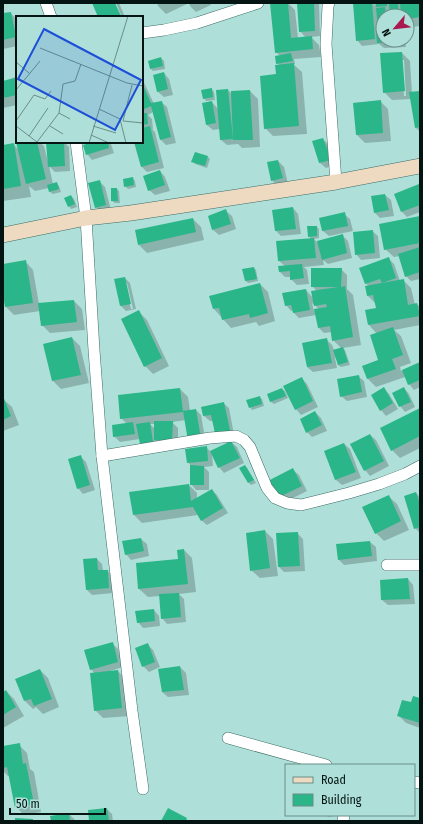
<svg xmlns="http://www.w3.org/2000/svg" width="423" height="824" viewBox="0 0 423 824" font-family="'Fira Sans Condensed',sans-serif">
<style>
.shadow{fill:#0003;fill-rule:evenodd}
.building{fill:#2ab688}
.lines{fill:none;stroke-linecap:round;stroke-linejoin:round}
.street-casing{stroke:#3d6c66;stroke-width:12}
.secondary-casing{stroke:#3d6c66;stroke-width:16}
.street{stroke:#fff;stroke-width:11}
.secondary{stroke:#eed9c1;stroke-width:15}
.inset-road{fill:none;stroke:#6a8e89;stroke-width:1}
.view{fill:#1d4ed8;fill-opacity:0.15;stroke:#1d4ed8;stroke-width:2}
.inset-edge{fill:none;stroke:#031412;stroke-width:2}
</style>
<rect width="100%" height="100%" fill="#aee0d9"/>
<!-- shadow -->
<g class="shadow">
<polygon points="93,3 114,3 120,17 99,17"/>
<polygon points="116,3 119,3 125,17 122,17"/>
<polygon points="157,3 210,3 211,5 196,12 190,6 189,3 166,14 158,6"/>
<polygon points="271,3 288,3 295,10 298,38 306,38 300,31 298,3 319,3 320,36 311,37 319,45 321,57 294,59 295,64 293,64 302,72 307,134 273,136 265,128 279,65 277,63 280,56 276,52"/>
<polygon points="354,3 372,3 377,7 376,3 420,3 420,26 411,27 407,23 407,16 383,16 383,40 405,40 406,47 384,48 379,44 362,46 357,40"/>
<polygon points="10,13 17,19 17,46 3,49 3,14"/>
<path d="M402,53L410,61L412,93L420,92V132L416,128L412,99L392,100L384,92ZM402,60H404L406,96H404Z"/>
<polygon points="161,58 164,61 165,69 153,71 151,69 149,61"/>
<polygon points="164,73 169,79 173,95 164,97 158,92"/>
<polygon points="17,78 17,105 3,108 3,82"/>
<polygon points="142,78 154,104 161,102 167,107 176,143 166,145 161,140 153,112 148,115 152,119 153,129 152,129 155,132 164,168 147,172 142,167 136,142 142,142"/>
<polygon points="212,90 214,92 215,100 206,101 204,98"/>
<polygon points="228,90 232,94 250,91 258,99 260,147 242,148 238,144 227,145 221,140 220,129 213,130 207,125 203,104 212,102 218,109"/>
<polygon points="380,101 388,109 391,141 365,143 357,135 354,103"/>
<polygon points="323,139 328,144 335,165 326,168 320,163 313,142"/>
<polygon points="20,142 39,142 44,146 48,162 54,142 64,142 69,147 70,171 55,172 49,166 53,184 56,183 59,186 61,192 53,194 50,192 49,188 35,191 29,186 31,197 3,201 3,146 13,144 18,149"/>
<polygon points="95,142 109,142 111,144 114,153 92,160 87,154"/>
<polygon points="208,157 210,159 207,168 195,164 193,161"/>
<polygon points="278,161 284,167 288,184 277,186 272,180"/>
<polygon points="160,171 165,177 170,191 155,195 149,190"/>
<polygon points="133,178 135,181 136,187 128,189 125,186"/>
<polygon points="99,181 105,187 111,210 102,213 96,207"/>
<polygon points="419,185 420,186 420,212 407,217 402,212"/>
<polygon points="117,189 119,191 120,203 115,203 112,201"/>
<polygon points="385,195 391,200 394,216 380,218 375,213"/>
<polygon points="71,196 74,199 77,207 71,209 69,206"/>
<polygon points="293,208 298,214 301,234 281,236 276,231"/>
<polygon points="226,211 232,216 236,229 219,235 213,230"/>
<polygon points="344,214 350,219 353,231 329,236 323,231 320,218"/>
<polygon points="420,217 420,279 411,281 406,276 400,256 394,257 385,249"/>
<polygon points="193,219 201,227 204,240 147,253 139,245"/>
<polygon points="317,227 319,229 319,238 314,239 317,242 341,236 341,234 348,241 352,258 328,264 323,260 324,265 304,267 307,270 309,284 297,285 291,279 291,277 285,277 280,272 285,266 279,261 311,239 309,236"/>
<polygon points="372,231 378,236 380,258 361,260 356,254"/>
<polygon points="389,259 394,264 400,281 403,280 411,288 415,305 417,304 420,307 420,325 394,330 401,336 411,363 400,367 401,371 420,364 420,387 414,390 409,384 405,377 376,387 368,379 363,366 380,360 377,334 369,325 377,309 376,304 368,296 367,287 369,286 366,284"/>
<polygon points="25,261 33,270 39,304 74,301 82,309 85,330 50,333 42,325 40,311 14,315 6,307 3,288 3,265"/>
<polygon points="254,268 256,270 258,281 248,283 246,281"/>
<path d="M341,269L347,275V289L353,295L361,345L343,348L345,350L350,365L341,367L338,365L336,357L335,358L337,368L313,372L307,367L327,340L332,345L334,350L341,348L333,340L332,332L324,333L319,328L316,315L299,318L294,313L293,310L291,311L286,305L306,290L313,298L317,291L312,286ZM312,303L319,309L314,311Z"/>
<path d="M125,278L130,283L136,309L126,311L121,306ZM125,283H127L133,309H131Z"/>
<polygon points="260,284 268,292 275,321 259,326 256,322 231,328 214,309"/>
<polygon points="139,312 147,320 169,366 153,374 145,366"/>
<polygon points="72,338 80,346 89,383 61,389 53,381"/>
<polygon points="358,376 364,381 367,397 347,401 341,396"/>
<polygon points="301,378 307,384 318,407 301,415 296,409"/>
<polygon points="383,388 389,394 398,409 386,416 381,410"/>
<polygon points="404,388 409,394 415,407 405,412 400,406"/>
<path d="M180,389L188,397L190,411L196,410L201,415L206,444L186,420L172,422L178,428V446L146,449L140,444V439L120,442L114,436L127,424L121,418ZM150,424H155V429Z"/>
<polygon points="282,389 285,391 288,398 274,404 271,402 268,395"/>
<polygon points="259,397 262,399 264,406 252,410 250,407"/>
<polygon points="3,399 12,407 19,425 3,431"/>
<polygon points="223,403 229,408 235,440 223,443 217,438 214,421 210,421 204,416 202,407"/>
<polygon points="420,410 420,448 400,458 392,450"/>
<polygon points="315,412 321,418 327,431 312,437 307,432"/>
<polygon points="370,435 376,440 389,466 370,476 365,470"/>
<polygon points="231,442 237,447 244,463 224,473 219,467 212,454 213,466 204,467 209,472 209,490 196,490 191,484 191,466 188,462 207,448 211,452"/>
<polygon points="344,444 350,449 361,478 342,485 336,480 325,452"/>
<polygon points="80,456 86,462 95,490 83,494 78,488"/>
<polygon points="245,466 247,468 256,483 251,485 249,483 241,469"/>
<polygon points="293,470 299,475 307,491 281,504 275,499"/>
<polygon points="189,485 197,493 197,498 212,490 217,495 228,513 207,525 201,520 198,515 142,523 134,515"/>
<polygon points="416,493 420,497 420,533 415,528"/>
<polygon points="388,496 397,504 409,530 384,541 376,533"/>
<polygon points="265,531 273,539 278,576 260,578 251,570"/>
<polygon points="297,533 303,539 305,571 284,572 279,567"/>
<polygon points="141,539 147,544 149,556 131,560 126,554"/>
<polygon points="370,542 376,547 377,561 344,565 338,559 337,545"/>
<polygon points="178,550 184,550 192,558 196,592 179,594 184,599 186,622 167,624 162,618 160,596 148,597 139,589 179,560"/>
<polygon points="97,559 102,564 103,571 107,571 113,576 114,593 92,595 87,590"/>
<polygon points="408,579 413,585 415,604 388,605 382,600"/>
<polygon points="154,610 159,616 160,626 143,628 138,622"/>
<polygon points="112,643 118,649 123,667 110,671 118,671 126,680 130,716 103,718 95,710 95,674 91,669"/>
<polygon points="147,644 153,650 160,667 149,672 143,666"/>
<polygon points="180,667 186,673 189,695 168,697 162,692"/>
<polygon points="40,670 48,678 59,707 43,714 36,707 33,709 25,701"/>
<polygon points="6,691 14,699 24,716 3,728 3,693"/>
<polygon points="420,699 420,728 406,723 398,715 411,704"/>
<polygon points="19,745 27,753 30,769 34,772 41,812 24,815 16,807 10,776 8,776 3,771 3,746 4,747"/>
<polygon points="107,809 112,814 113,821 90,821"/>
<polygon points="69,814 76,821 52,821"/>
<polygon points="326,815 339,815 328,817"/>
</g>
<!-- building -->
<g class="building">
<polygon points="92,3 115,3 121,16 98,17"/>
<polygon points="270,3 288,3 291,38 312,36 313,49 275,53"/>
<polygon points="297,3 314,3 315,31 299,32"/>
<polygon points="353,3 372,3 375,39 356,41"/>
<polygon points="375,3 387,3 387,6 376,7"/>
<polygon points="389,3 398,3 399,16 390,16"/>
<polygon points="400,3 420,3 420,17 407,19 407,16 401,16"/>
<polygon points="385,7 386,16 383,16 383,29 378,29 376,8"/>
<polygon points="11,12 16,37 3,40 3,13"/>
<polygon points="376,32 383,32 383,40 401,40 401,42 377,43"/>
<polygon points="402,52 405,91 383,93 380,53"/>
<polygon points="291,53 293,61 276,64 275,56"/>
<polygon points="161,57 163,66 150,69 148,61"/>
<polygon points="294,63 299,126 264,129 260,76 276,74 275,65"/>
<polygon points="164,72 168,89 157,92 153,75"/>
<polygon points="17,77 17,95 3,98 3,81"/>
<polygon points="142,83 151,103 162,101 171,137 160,140 151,106 142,110"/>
<polygon points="212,88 213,97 203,99 201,90"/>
<polygon points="228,89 233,139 220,140 216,90"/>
<polygon points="250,90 253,140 233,140 231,91"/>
<polygon points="420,91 420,127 415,128 409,92"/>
<polygon points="381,100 383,133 356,135 353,103"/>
<polygon points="212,101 216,123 206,125 202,103"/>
<polygon points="142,113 147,113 148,124 142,125"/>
<polygon points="150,126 159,162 141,167 134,142 142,142 142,128"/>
<polygon points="323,138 331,160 319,163 312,141"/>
<polygon points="16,142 37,142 46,179 26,184"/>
<polygon points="46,142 64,142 65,166 48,167"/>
<polygon points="92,142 108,142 109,148 86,155 83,145"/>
<polygon points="14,143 21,186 3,189 3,145"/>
<polygon points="195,152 208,156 205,166 191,162"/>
<polygon points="278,160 283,178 271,181 267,162"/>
<polygon points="160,170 165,185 148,191 143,176"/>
<polygon points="133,177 134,185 124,187 123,179"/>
<polygon points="100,180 106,205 95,208 88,183"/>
<polygon points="57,182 59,189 49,192 47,185"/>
<polygon points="419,184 420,205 401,212 394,194"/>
<polygon points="111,188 117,188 118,201 111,201"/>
<polygon points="385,194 389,210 374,213 371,196"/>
<polygon points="71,195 75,204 68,207 64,198"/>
<polygon points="293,207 296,229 275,231 272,210"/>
<polygon points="226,209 231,224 212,230 208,216"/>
<polygon points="345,212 348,226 322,231 319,218"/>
<polygon points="420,216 420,243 384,250 379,224"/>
<polygon points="193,218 196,232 138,245 135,230"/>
<polygon points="307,226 317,226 317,236 308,237"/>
<polygon points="373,230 375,253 355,255 353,232"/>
<polygon points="343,234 347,253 322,260 317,241"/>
<polygon points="314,238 316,258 278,261 276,241"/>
<polygon points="420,247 420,272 405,277 398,254"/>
<polygon points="389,257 396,278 382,283 380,279 365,284 359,268"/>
<polygon points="26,260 33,303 5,307 3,295 3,264"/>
<polygon points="302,264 304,278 290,280 290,271 279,272 278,266"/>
<polygon points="254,267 257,279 245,281 242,269"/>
<polygon points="311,268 342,268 341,287 345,286 353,337 332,341 330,326 318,328 314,309 327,307 326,304 314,306 311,291 338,287 311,287"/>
<polygon points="125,277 131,304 120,306 114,279"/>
<polygon points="404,279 408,305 417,303 420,316 368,325 365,310 376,308 373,295 367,296 365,286"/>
<polygon points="260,283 268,313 250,318 249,314 222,320 219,308 213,309 209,296"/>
<polygon points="306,289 310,310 293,313 291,305 285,306 282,293"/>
<polygon points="74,300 77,322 41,326 38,303"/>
<polygon points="139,310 162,358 144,367 121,319"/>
<polygon points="393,327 403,355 392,359 396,369 367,379 362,366 378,360 370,335"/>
<polygon points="72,337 81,375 52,381 43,344"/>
<polygon points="327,338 332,363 307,367 302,343"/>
<polygon points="343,347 348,362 338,365 333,350"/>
<polygon points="420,362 420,380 408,385 402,370"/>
<polygon points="359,375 362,392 340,397 337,379"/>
<polygon points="302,377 313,401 295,410 283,386"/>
<polygon points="384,387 393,403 380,411 371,395"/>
<polygon points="404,387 411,402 399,407 392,393"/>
<polygon points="180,388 183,412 120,419 118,395"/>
<polygon points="282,388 286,396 270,402 267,394"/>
<polygon points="3,396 11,416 3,420"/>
<polygon points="260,396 262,404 249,408 246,400"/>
<polygon points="224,402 231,435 216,438 211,415 203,416 201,407"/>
<polygon points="420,408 420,436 391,451 380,428"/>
<polygon points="196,409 201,439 188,441 183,411"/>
<polygon points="315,411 322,425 306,433 300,419"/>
<polygon points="154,421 173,421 172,441 154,440"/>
<polygon points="133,422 135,434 113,437 112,425"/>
<polygon points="150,422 153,442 140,444 136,424"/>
<polygon points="370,434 384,461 364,471 350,444"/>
<polygon points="231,441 240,458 218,468 210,451"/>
<polygon points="344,443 356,472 335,480 324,451"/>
<polygon points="207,446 208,461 187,463 185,449"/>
<polygon points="81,455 90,485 77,489 68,459"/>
<polygon points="190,465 204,466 204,485 190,485"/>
<polygon points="245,465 254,480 248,483 239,468"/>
<polygon points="293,468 302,486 275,499 266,482"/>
<polygon points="189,484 191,501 212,489 223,508 201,521 193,507 133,515 129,492"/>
<polygon points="416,492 420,504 420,527 414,529 404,496"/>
<polygon points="389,495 401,521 375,534 362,507"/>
<polygon points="265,530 270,568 250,571 246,533"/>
<polygon points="298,532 300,566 278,567 276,533"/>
<polygon points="141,538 144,551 125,555 122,541"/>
<polygon points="370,541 372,556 338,560 336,544"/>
<polygon points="184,549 188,584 138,589 136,563 178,559 177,550"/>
<polygon points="97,558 98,570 108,570 109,588 86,590 83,559"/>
<polygon points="408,578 410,599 381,600 380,580"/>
<polygon points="179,593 181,617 161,619 159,594"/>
<polygon points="154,609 155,621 137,623 135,611"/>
<polygon points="113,642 118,662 90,670 84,650"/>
<polygon points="148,643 155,662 142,667 135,648"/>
<polygon points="180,666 184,690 162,692 158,669"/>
<polygon points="40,669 52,699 34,706 31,699 24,701 15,679"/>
<polygon points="118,670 122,708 94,711 90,673"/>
<polygon points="6,690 16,707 3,715 3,692"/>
<polygon points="413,696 420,698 420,723 397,716 402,700 411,702"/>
<polygon points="20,743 23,764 26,763 34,804 15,808 7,767 3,768 3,746"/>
<polygon points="107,808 109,821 89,821 88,810"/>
<polygon points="168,808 187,818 186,821 161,821"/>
<polygon points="69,813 70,821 51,821 50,816"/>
<polygon points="15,818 33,819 33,821 15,821"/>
</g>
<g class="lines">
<defs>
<g id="street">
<polyline points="46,3 51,17"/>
<polyline points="329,3 328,6 326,44 336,182"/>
<polyline points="142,33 164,30 197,23 258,3"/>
<polyline points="76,142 86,218 94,350 102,456 132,711 143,789"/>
<polyline points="102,456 210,438 236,436 244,440 250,447 267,488 275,498 287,503 301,505 349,493 379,484 405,474 420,466"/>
<polyline points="387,565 420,565"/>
<polyline points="228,738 326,765"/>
<polyline points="414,782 420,783"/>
<polyline points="343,821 344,815"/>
</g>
<polyline id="secondary" points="3,235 86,218 131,213 336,182 420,166"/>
</defs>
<!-- street casing -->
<use href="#street" class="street-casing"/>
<!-- secondary casing -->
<use href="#secondary" class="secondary-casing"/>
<!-- street -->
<use href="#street" class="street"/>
<!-- secondary -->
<use href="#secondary" class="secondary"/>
</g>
<!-- overview -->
<g transform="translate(16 16)">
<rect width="127" height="127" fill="#aee0d9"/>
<path class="inset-road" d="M24,32L111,67L127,70M0,46L13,57M0,74L24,45M83,93L104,103L110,127M43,97L54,103M0,105L18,79L29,83L35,75M107,105L116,69M107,105L127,107M0,110L21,126M34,110L47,118M77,110L100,117M75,119L93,127M13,120L32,92M21,126L43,97L47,68L59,65L65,48M73,127L112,0"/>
<path class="view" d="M28,13L125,64L99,114L2,63Z"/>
<rect width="127" height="127" class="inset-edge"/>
</g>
<!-- border -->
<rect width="423" height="824" fill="none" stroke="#031412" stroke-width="8"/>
<!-- legend -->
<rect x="285" y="764" width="130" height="52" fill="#aee0d9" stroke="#6a8e89"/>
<rect x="293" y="777" width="20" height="6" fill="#eed9c1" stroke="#6a8e89"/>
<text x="321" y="784" font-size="12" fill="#031412">Road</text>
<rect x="293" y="794" width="20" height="12" fill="#2ab688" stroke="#6a8e89"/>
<text x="321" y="804" font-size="12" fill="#031412">Building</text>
<!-- north arrow -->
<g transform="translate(395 28) rotate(242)"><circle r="19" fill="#aee0d9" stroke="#6a8e89"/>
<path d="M0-3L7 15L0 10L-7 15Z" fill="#aa1850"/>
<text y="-6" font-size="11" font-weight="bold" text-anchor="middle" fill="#031412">N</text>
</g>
<!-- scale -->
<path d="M10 808v6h95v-6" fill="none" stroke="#031412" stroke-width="2"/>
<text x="16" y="808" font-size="12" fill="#031412" stroke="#aee0d9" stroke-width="3" paint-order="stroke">50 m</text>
</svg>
